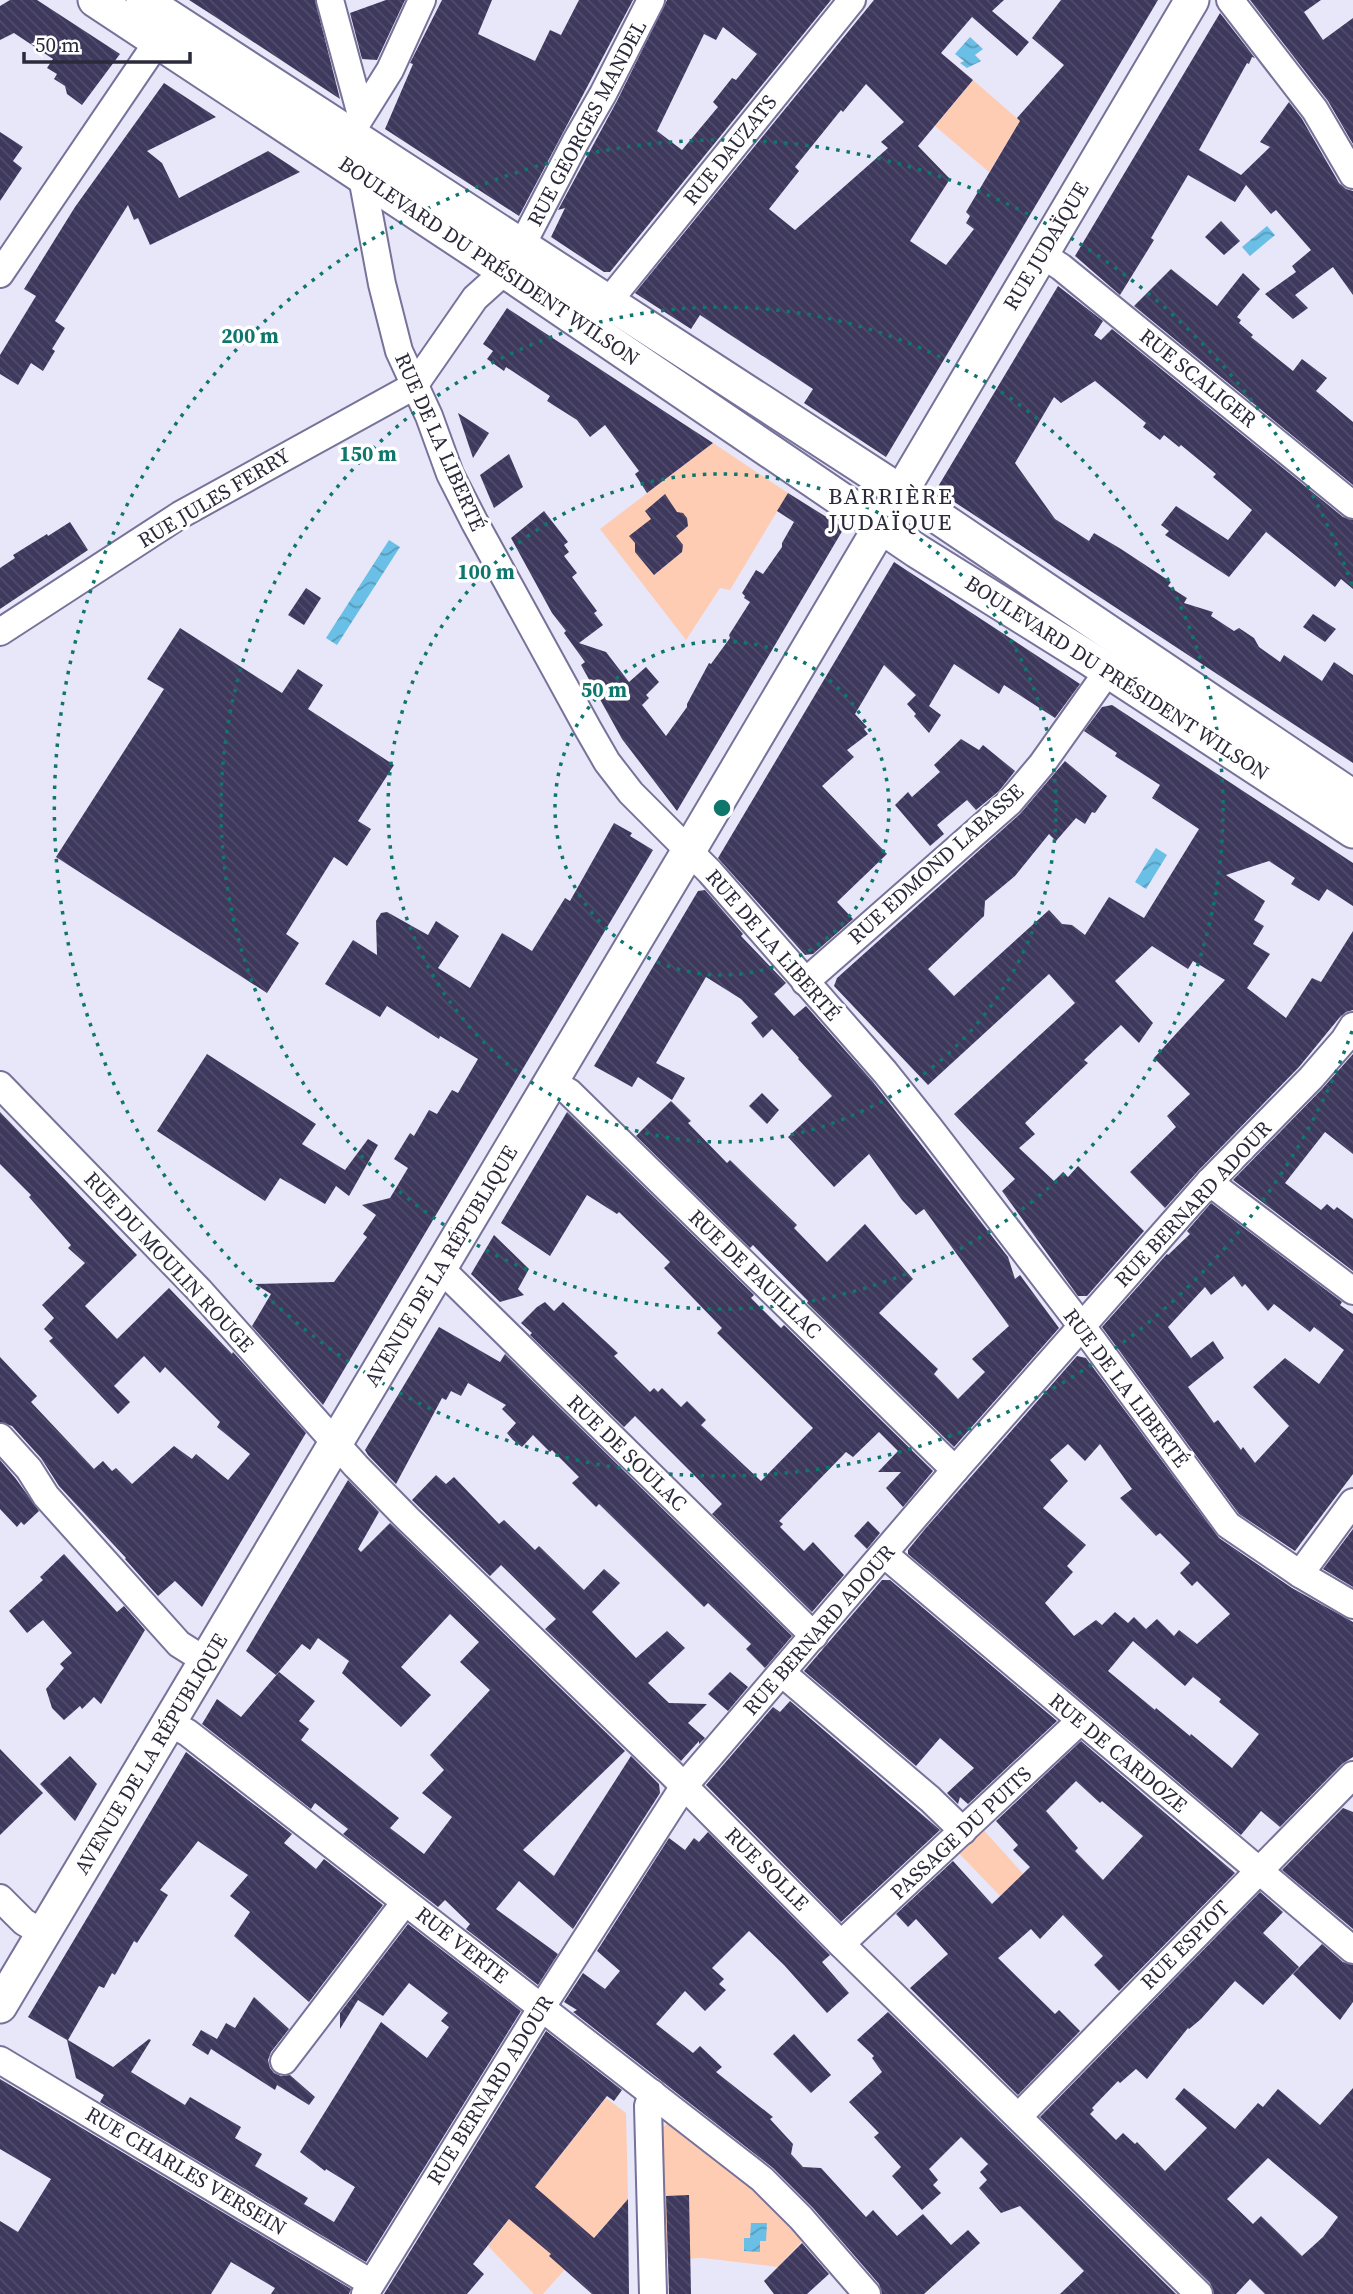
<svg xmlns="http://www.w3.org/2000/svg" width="1353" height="2294" viewBox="0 0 1353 2294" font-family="'Source Serif 4',serif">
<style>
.green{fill:#feccb2}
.water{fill:url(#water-waves)}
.building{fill:url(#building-back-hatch);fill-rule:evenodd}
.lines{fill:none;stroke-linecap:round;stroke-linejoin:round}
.minor-casing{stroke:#76729a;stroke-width:30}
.major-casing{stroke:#76729a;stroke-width:37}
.minor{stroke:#fff;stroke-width:26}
.major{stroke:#fff;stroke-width:33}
.ring{fill:none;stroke:#0f766e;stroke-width:3.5;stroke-dasharray:3.5 7}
.labels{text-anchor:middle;stroke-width:7;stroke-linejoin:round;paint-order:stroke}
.street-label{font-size:21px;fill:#2b2a3b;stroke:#fff}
.neighbourhood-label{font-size:23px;letter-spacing:2px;fill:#2b2a3b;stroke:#fff}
.centre{fill:#0f766e;stroke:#fff;stroke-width:3.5}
.ring-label{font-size:21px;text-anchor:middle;font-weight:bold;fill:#0f766e;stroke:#fff;stroke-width:7;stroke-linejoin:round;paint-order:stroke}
</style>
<defs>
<pattern id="water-waves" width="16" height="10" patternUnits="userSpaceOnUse" patternTransform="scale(1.75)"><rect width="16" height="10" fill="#69bfe5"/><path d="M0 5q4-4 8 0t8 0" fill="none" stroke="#579bbb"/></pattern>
<pattern id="building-back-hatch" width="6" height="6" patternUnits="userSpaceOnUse" patternTransform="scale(1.75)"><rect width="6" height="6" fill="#3d385c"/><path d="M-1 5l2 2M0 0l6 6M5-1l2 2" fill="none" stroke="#504c6c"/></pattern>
</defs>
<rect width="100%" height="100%" fill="#e8e6f9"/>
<!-- green -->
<g class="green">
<polygon points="973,80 1020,121 989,172 935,126"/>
<polygon points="713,443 788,493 730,590 720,588 686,640 600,529"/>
<polygon points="979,1825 1025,1876 1010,1890 1008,1889 1000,1896 955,1849"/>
<polygon points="606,2098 626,2113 628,2199 543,2294 534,2294 488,2246"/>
<polygon points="670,2122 760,2195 803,2240 778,2267 703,2258 662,2260 660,2129"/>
</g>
<!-- water -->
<g class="water">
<polygon points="970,37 983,49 975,55 981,61 967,68 960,63 964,61 955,54"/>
<polygon points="1267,226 1275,235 1250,256 1242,247"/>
<polygon points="389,540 400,547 337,645 326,638"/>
<polygon points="1156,848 1167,855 1146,889 1135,882"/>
<polygon points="751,2223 767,2223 766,2241 760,2241 760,2252 744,2251 744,2238 750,2238"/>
</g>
<!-- building -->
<g class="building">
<polygon points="10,0 37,0 120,54 82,105 67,94 65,86 54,79 57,74 47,68 53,59 14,33 0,40 0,6"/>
<polygon points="189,0 315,0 340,99 217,18"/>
<polygon points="386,0 405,0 377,60 362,59 350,13"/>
<polygon points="442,0 492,0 478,34 535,61 550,30 561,35 579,0 633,0 519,216 385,129 413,64 410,63"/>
<path d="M667,0H831L610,272H604L551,237L565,208L558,210L617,101ZM723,27L757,54L736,80L732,78L713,102L718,107L682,150L657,131L704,34L716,40Z"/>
<path d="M874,0H1004L992,11L1029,42L1017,56L972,17L941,53L973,80L918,146L950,179L910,241L946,265L974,229L966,223L970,216L966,212L1020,121L1017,118L1064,65L1032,38L1061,0H1158L886,457L804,403L813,389L700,315L691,329L635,293ZM866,84L904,122L881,142L888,148L795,230L769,209L799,171L795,167L841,110L843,112Z"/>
<polygon points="1250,0 1321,0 1304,12 1323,40 1353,18 1353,144 1328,101"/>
<polygon points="1220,13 1255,58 1252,57 1249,64 1247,63 1199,150 1241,175 1270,147 1260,142 1289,102 1302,119 1339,183 1346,189 1353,191 1353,295 1333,267 1295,295 1308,308 1293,319 1265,294 1296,272 1292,266 1311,250 1276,210 1271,214 1246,185 1235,202 1188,175 1151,238 1154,240 1120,295 1075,256"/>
<polygon points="164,83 216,117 147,151 162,163 179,198 268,151 300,172 150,245 138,218 134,220 128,205 55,321 65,328 52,349 55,351 43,371 31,363 18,385 0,374 0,355 36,296 24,289 75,207"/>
<polygon points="0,132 23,147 13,161 22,168 0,201"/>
<polygon points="1221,221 1240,241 1224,255 1205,237"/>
<polygon points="1171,269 1217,306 1243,273 1260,289 1237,317 1241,320 1239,323 1253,335 1251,337 1293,371 1302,359 1327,378 1316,391 1353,422 1353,485 1134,306"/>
<polygon points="1058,286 1103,321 1094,335 1101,340 1112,329 1343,517 1353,520 1353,589 1341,579 1335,587 1266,532 1229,577 1165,535 1169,531 1161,525 1176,506 1228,540 1252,510 1213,477 1216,474 1181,445 1179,447 1164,435 1160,440 1143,427 1146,423 1095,381 1061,403 1054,397 1015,463 1055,519 1089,541 1094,533 1121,549 1171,582 1168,586 1187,598 1184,603 1213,612 1211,616 1234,631 1239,628 1254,638 1259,647 1280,662 1284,655 1322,681 1334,662 1353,675 1353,763 936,490"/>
<polygon points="507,308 673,417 713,443 647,493 635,474 639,471 605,425 590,437 577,420 547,401 550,396 506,367 504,371 487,359 493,351 483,344"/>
<polygon points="458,413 489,433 473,458"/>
<polygon points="509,454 523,487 494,508 480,475"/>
<polygon points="788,493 844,528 677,811 622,739 581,665 585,662 564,633 566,631 552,613 511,538 544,511 568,542 564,545 569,552 564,556 577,573 572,577 597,611 594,613 603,625 579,643 606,652 629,682 646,667 659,682 646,695 649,698 642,705 666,736 687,707 687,704 709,663 711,664 730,638 729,635 750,602 744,598 745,596 742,593 756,570 763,574 782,547 782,543 794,522 777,511"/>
<polygon points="665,494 677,512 683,513 687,518 688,526 676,536 683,545 682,552 654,575 635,552 635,543 629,536 651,519 645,511"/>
<polygon points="70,522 88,550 0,609 0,568 15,558 13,555 47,534 48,536"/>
<polygon points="894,562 1080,684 1055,718 1004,685 999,694 954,664 929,706 941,715 929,733 914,716 916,714 907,704 916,695 884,665 855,714 867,727 864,729 868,734 847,750 854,757 822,786 887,854 837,902 853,919 813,954 805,955 718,858"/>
<polygon points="306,588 321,598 304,625 288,615"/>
<polygon points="1313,614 1336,629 1325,642 1303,627"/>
<polygon points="180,628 282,693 298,669 323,685 308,709 394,765 358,821 371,829 347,866 334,857 286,934 299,943 267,993 56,857 164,689 147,679"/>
<polygon points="1112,705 1353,863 1353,906 1327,889 1319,901 1291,884 1295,878 1269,861 1226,875 1265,901 1254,920 1264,926 1253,944 1270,954 1247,988 1286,1018 1312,978 1321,982 1353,931 1353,1010 1346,1012 1340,1017 1299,1067 1198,1171 1165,1208 1130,1172 1176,1127 1167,1116 1190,1094 1154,1058 1225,980 1193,961 1188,969 1152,946 1115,981 1153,1023 1139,1043 1121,1025 1084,1060 1088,1063 1025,1123 1035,1134 1019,1148 1054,1181 1063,1172 1068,1177 1078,1166 1144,1231 1087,1296 1078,1296 1002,1191 1015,1179 954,1114 1075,1003 1049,974 928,1085 834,986 837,978 1020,814 1065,761 1107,796 1095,813 1092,812 1085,824 1076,818 1056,841 1049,834 1015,876 985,901 984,916 928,969 954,996 1049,910 1062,924 1072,925 1085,935 1109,897 1144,918 1199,829 1152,798 1160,785 1115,756 1117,753 1084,731 1102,707"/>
<polygon points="961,739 979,750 983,745 1015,771 999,791 976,810 967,800 937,825 944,834 930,846 895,805 908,792 912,797 940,772 934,765"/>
<polygon points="614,823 632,833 630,836 653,850 323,1405 252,1326 271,1294 255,1284 334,1282 367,1237 363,1234 376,1215 362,1205 390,1198 408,1168 394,1159 410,1133 414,1136 429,1110 437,1114 452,1090 458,1093 478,1059 440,1036 439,1039 387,1006 380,1017 325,984 353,940 377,955 376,921 381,913 387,912 428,935 436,921 459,936 438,968 470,988 502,933 532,951 565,898 570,901"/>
<polygon points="705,890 743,934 741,936 786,983 774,994 794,1016 806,1006 873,1082 1008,1257 1015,1279 1020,1275 1059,1328 954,1447 807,1303 808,1301 753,1245 750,1248 636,1136 671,1101 691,1121 688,1123 727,1163 730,1160 797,1225 794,1228 827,1262 865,1224 913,1279 879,1313 938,1369 934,1374 958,1399 985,1372 972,1359 1009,1326 924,1209 916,1215 902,1200 869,1154 834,1187 788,1137 832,1096 798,1059 799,1058 772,1029 763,1038 751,1023 758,1017 741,999 706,977 656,1063 685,1078 672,1100 638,1077 632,1087 594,1066 698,891"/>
<polygon points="207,1054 316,1124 302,1144 345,1170 368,1139 378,1145 349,1196 336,1186 325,1204 280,1178 265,1201 157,1131"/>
<polygon points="1353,1054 1353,1154 1325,1132 1285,1183 1321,1210 1327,1204 1334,1210 1337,1207 1353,1219 1353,1271 1233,1180 1322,1089"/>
<polygon points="762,1093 779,1110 767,1124 749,1106"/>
<polygon points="0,1112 137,1255 85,1306 117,1339 169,1288 232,1354 233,1352 306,1433 202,1607 175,1581 158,1596 125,1559 126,1558 59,1486 41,1458 12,1426 0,1422 0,1357 37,1396 31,1402 94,1469 103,1461 112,1471 116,1468 132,1484 174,1446 192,1459 196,1454 228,1480 250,1454 217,1427 220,1422 165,1367 160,1373 144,1356 114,1386 130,1402 118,1414 49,1341 53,1338 44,1329 54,1318 42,1305 85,1263 68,1248 71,1245 29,1197 31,1195 0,1164"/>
<polygon points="567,1112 754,1295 751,1298 781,1328 784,1325 933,1471 903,1507 886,1488 901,1472 878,1472 898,1451 879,1432 853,1457 846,1452 779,1521 783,1524 780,1527 804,1551 813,1542 844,1575 812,1612 712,1514 722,1504 692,1473 635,1416 624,1427 530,1335 532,1333 521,1323 537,1307 545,1302 554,1311 563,1302 618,1353 614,1356 650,1392 654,1388 658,1392 662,1388 681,1407 687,1401 706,1420 701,1425 761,1481 813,1428 717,1333 722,1328 664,1268 670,1262 619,1212 617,1214 587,1195 550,1256 501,1223"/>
<path d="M1211,1203L1342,1302L1340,1305L1353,1314V1474L1295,1551L1239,1514L1102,1327L1167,1254L1168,1255L1190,1234L1187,1231ZM1234,1276L1242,1287L1245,1284L1268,1311L1274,1304L1310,1332L1314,1327L1344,1350L1319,1384L1285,1358L1253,1387L1289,1426L1255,1463L1243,1447L1241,1450L1218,1420L1214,1423L1188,1387L1224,1358L1213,1341L1191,1358L1168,1327L1205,1287L1211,1295Z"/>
<polygon points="494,1235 529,1269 518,1289 524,1295 500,1302 471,1274"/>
<polygon points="439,1327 500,1362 505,1354 792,1636 765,1668 746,1649 751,1644 708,1603 704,1607 599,1504 596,1507 572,1483 579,1477 552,1450 550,1452 533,1435 522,1447 513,1440 507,1433 516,1423 502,1409 506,1405 468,1383 461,1396 451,1391 446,1400 442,1398 396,1484 368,1455 365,1450"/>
<path d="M1077,1356L1086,1358L1219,1538L1292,1588L1353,1622V1757L1342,1764L1280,1827L1261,1811L1241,1835L908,1554V1550L925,1529ZM1068,1444L1085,1461L1100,1444L1132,1489L1120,1498L1156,1536L1160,1533L1190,1563L1180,1573L1192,1586L1197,1581L1230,1614L1197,1644L1179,1630L1174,1636L1157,1619L1146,1629L1134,1617L1128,1623L1115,1612L1102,1625L1096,1620L1074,1636L1045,1603L1073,1572L1067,1566L1086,1545L1043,1508L1068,1481L1050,1460ZM1133,1641L1185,1686L1193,1677L1221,1699L1219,1702L1259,1734L1232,1768L1191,1734L1190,1736L1156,1708L1155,1710L1108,1671Z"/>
<polygon points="0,1460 16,1479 39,1511 24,1525 21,1522 17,1527 0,1509"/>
<polygon points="436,1475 446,1484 454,1477 499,1524 504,1520 535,1550 539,1546 584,1590 604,1569 620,1583 592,1612 636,1658 667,1631 685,1648 648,1683 669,1703 707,1704 688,1723 705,1738 699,1744 699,1741 681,1761 545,1629 556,1619 501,1565 490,1576 412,1500"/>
<polygon points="348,1480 379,1512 358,1549 361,1552 390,1523 625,1751 523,1850 554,1876 631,1756 659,1784 660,1793 573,1929 519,1881 496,1909 558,1954 538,1985 466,1929 470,1924 445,1900 438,1907 343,1834 348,1829 315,1803 311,1809 202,1724 217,1699 241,1717 279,1672 315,1701 299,1721 309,1729 301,1740 399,1818 390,1828 424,1854 452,1817 422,1793 444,1770 430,1755 490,1690 460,1662 479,1642 450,1614 401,1667 431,1695 401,1727 342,1673 349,1661 318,1638 310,1650 302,1644 276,1675 246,1651"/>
<polygon points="868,1521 880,1533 867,1549 854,1536"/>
<polygon points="1353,1529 1353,1587 1323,1569"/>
<polygon points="64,1554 117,1612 124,1606 145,1630 101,1704 94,1697 82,1709 80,1706 64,1720 52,1708 46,1689 64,1668 60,1664 72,1653 43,1620 27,1633 9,1611 43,1580 40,1577"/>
<polygon points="882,1580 890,1580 1057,1721 968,1804 960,1797 958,1804 947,1793 974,1768 940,1738 916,1766 804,1671"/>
<polygon points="730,1672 748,1687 728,1711 708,1694"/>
<polygon points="790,1701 940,1830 841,1922 706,1785 773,1707 780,1712"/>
<path d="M1081,1741L1235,1873L1119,1991L1094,1965L1103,1956L1063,1915L1040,1939L1031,1929L998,1958L1055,2014L1059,2010L1080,2031L1018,2095L910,1988L948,1954L916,1919L908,1927L896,1914L953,1861L992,1904L1030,1867L1013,1850L1018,1845L996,1821ZM1076,1781L1100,1803L1102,1801L1143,1836L1103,1880L1075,1851L1078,1848L1046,1811Z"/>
<polygon points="0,1749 43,1793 0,1835"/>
<polygon points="186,1752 292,1834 284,1843 316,1869 324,1859 383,1905 309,2002 234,1936 250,1912 230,1896 248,1875 198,1841 160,1890 168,1895 137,1943 134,1941 115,1975 112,1973 104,1988 99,1986 68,2040 113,2067 149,2039 151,2040 131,2072 185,2105 190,2097 241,2127 235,2138 262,2154 255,2166 308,2198 304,2204 334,2222 355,2187 326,2169 325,2171 300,2152 381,2022 427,2058 449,2027 441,2021 448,2013 409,1983 383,2016 358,2000 340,2029 340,2013 408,1924 521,2011 366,2262 100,2102 104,2095 76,2078 67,2040 28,2017"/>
<polygon points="70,1756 97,1784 75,1821 40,1784"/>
<polygon points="1343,1808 1353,1812 1353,1929 1282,1870"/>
<polygon points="708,1832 830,1955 822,1962 849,1993 827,2013 784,1965 749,1931 712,1968 724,1979 719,1984 726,1990 705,2011 685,1991 656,2024 693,2053 700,2046 722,2067 716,2072 773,2117 770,2119 793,2144 791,2154 803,2167 821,2168 866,2217 873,2210 897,2236 923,2214 951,2245 968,2230 980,2243 924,2294 882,2294 879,2284 813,2208 773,2168 573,2012 577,2010 564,2002 583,1973 605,1989 620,1971 597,1951 669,1838 685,1850 694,1838 699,1842"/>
<path d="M1260,1892L1283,1912L1263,1933L1299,1967L1263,2005L1235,1981L1201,2019L1189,2029L1188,2028L1147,2079L1136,2069L1120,2083L1118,2081L1092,2108L1094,2110L1090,2114L1116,2140L1123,2133L1135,2144L1137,2142L1165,2171L1207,2128L1175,2099L1184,2088L1235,2129L1258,2103L1263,2107L1278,2089L1320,2125L1353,2088V2294H1265L1250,2279L1236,2294H1214L1210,2283L1040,2117ZM1268,2158L1338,2217L1323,2237L1302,2256L1261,2216L1253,2224L1227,2199Z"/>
<polygon points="1322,1944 1343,1962 1353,1965 1353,2002 1340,2020 1293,1974"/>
<polygon points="254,1997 289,2029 271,2052 268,2060 270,2068 274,2073 281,2076 290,2075 315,2097 309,2105 277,2085 275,2090 211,2049 208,2055 192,2045 201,2030 217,2039 226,2023 235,2028"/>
<polygon points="888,2012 1176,2294 1060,2294 1084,2271 1020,2206 1001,2213 979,2188 987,2180 980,2172 988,2164 961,2137 929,2169 938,2180 933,2185 941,2193 922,2210 892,2176 901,2167 874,2137 879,2133 849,2102 882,2072 872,2058 874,2056 857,2040"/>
<polygon points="546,2031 622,2090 614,2101 607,2096 535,2187 594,2238 628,2199 629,2294 592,2294 549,2256 551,2254 509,2219 473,2264 484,2274 467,2294 384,2294"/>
<polygon points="794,2034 831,2075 811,2093 773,2054"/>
<polygon points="0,2079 351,2289 349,2294 271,2294 275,2288 231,2262 211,2294 0,2294 0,2221 18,2232 51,2179 0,2149"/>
<polygon points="689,2195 691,2294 669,2294 666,2196"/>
<polygon points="802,2243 829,2274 807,2294 774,2294 764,2281"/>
</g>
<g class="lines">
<defs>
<g id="minor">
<polyline points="330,0 361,115"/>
<polyline points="422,0 390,70 350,134 362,177 382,284 399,351 429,416 450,474 475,523 588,729 607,762 631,793 710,872 885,1072 929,1127 1093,1341 1228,1525 1300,1574 1353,1605"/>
<polyline points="1230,0 1315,110 1353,175"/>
<polyline points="1041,254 1061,267 1353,505"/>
<polyline points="0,274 158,41"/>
<polyline points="608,302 852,0"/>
<polyline points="0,632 180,515 414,386 475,298 505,271 522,245 576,141 603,94 651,0"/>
<polyline points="805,982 1010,802 1042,764 1108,671"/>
<polyline points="551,1082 569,1092 955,1470"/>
<polyline points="0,1085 199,1290 356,1466 408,1519 670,1772 841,1944 1199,2294"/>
<polyline points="1209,1182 1353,1291"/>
<polyline points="440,1268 814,1636"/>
<polyline points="0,1437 29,1469 46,1496 179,1644 206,1661"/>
<polyline points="884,1554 1353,1950"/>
<polyline points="1300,1574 1353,1502"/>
<polyline points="782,1673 930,1799 963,1831"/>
<polyline points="169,1722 188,1733 762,2179 801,2218 867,2294"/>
<polyline points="0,1898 24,1922 44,1934"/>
<polyline points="841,1944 1080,1721"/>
<polyline points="0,2060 371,2283"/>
<polyline points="284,2061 405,1902"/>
<polyline points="652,2093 648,2106 653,2294"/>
<polyline points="1019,2116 1353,1775"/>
<polyline points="365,2294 542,2007 684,1786 955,1470 1209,1182 1311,1078 1344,1040 1353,1026"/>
</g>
<g id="major">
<polyline points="95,0 505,271 917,551 1090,659 1353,831"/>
<polyline points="143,0 901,492 1353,797"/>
<polyline points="0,2006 688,852 1192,0"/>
</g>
</defs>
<!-- minor casing -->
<use href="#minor" class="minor-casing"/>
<!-- major casing -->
<use href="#major" class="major-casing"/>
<!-- minor -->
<use href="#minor" class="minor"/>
<!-- major -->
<use href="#major" class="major"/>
</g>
<!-- distance rings -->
<g class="ring">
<circle cx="722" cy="808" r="167"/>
<circle cx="722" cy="808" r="334"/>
<circle cx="722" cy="808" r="501"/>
<path d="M1352 1031A668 668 0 1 1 1352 585"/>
</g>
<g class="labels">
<!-- street labels -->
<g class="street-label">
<text transform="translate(587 123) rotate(-62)" y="7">RUE GEORGES MANDEL</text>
<text transform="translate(730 150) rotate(-51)" y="7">RUE DAUZATS</text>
<text transform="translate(1046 246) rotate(-59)" y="7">RUE JUDAÏQUE</text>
<text transform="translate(489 261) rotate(34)" y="7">BOULEVARD DU PRÉSIDENT WILSON</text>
<text transform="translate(1198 378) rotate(39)" y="7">RUE SCALIGER</text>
<text transform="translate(440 442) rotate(66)" y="7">RUE DE LA LIBERTÉ</text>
<text transform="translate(214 498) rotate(-31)" y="7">RUE JULES FERRY</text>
<text transform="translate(1117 678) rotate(33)" y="7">BOULEVARD DU PRÉSIDENT WILSON</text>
<text transform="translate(936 864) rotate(-42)" y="7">RUE EDMOND LABASSE</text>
<text transform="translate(773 945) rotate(49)" y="7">RUE DE LA LIBERTÉ</text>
<text transform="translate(1193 1204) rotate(-47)" y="7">RUE BERNARD ADOUR</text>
<text transform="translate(169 1262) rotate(47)" y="7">RUE DU MOULIN ROUGE</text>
<text transform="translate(441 1266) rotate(-59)" y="7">AVENUE DE LA RÉPUBLIQUE</text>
<text transform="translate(755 1274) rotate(44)" y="7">RUE DE PAUILLAC</text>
<text transform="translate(1126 1388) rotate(53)" y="7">RUE DE LA LIBERTÉ</text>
<text transform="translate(627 1453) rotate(44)" y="7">RUE DE SOULAC</text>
<text transform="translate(819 1630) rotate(-49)" y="7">RUE BERNARD ADOUR</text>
<text transform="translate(1118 1753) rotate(40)" y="7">RUE DE CARDOZE</text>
<text transform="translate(151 1754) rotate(-59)" y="7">AVENUE DE LA RÉPUBLIQUE</text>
<text transform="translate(961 1833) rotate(-43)" y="7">PASSAGE DU PUITS</text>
<text transform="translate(767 1869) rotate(45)" y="7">RUE SOLLE</text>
<text transform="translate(462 1945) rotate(38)" y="7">RUE VERTE</text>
<text transform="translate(1185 1945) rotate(-45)" y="7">RUE ESPIOT</text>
<text transform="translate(490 2090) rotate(-58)" y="7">RUE BERNARD ADOUR</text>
<text transform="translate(186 2171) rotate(31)" y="7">RUE CHARLES VERSEIN</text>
</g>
<!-- neighbourhood labels -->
<g class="neighbourhood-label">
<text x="891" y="504">BARRIÈRE<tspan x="891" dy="26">JUDAÏQUE</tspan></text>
</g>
</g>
<circle cx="722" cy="808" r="10" class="centre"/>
<g class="ring-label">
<text x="250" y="343">200 m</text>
<text x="368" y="461">150 m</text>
<text x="486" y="579">100 m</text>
<text x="604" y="697">50 m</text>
</g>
<!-- scale -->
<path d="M24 52v10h166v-10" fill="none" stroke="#2b2a3b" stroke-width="3.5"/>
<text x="35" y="52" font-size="21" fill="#2b2a3b" stroke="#ffffff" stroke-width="5" paint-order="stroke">50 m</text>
</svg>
